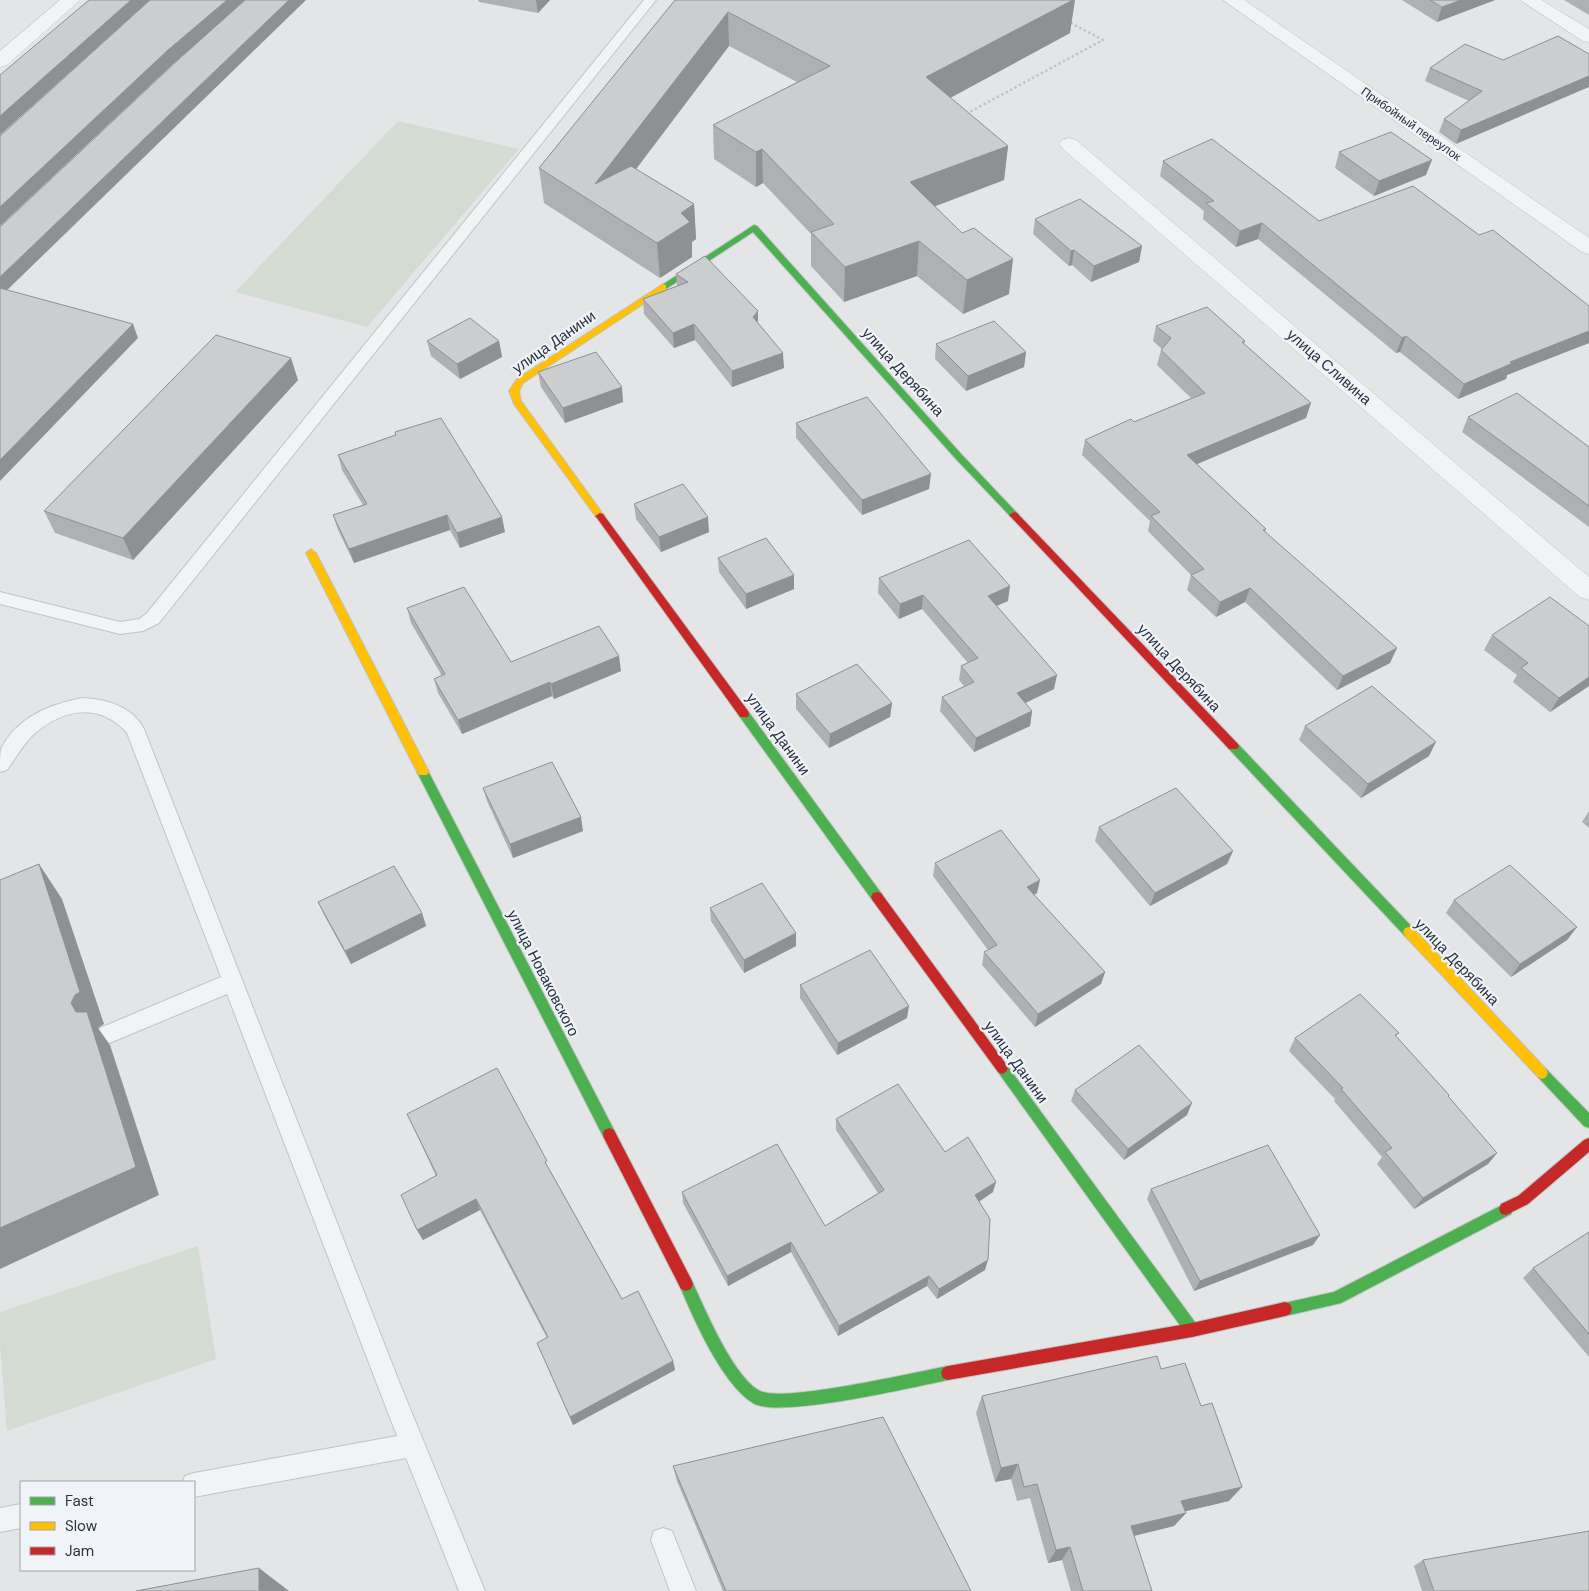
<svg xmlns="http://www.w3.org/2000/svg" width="1589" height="1591" viewBox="0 0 1589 1591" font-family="'DM Sans',sans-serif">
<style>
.green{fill:#d4dbd3}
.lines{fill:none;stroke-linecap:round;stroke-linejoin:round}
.lane-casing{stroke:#c1c3c5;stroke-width:2}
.street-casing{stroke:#c1c3c5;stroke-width:1}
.fast-casing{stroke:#c1c3c5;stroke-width:2}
.slow-casing{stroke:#c1c3c5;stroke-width:2}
.jam-casing{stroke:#c1c3c5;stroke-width:2}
.path{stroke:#c1c3c6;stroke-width:2.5;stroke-dasharray:2.5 2.5;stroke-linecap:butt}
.lane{fill:#f2f3f4;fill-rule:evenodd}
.street{fill:#f2f3f4;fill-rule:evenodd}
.fast{fill:#4caf50;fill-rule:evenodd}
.slow{fill:#ffc107;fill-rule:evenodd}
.jam{fill:#c62828;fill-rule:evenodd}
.wall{fill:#afb0b2}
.shaded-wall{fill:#8e9091}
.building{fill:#cbcdcf;stroke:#8e9091}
.labels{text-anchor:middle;stroke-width:4.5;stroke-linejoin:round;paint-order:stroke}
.far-street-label{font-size:12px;fill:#293341;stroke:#f0f3f7}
.street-label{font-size:15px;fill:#293341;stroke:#f0f3f7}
</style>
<rect width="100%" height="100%" fill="#e3e5e7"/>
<!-- green -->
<g class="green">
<polygon points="398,121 519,149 367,327 235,292"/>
<polygon points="198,1246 216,1359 7,1431 0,1345 0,1312"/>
</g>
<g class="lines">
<defs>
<g id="lane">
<polygon points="644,0 656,0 159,623 143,631 120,634 0,604 0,592 120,622 139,619 147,613"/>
<path d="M82,698C106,699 132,706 144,729L400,1384L485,1591H459L406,1458L194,1497V1482H183L185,1476L194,1473L397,1436L227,994L107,1044L100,1042L97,1035L100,1028L221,977L127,733C99,701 61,709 32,736C22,746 15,759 7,770L0,772C0,766 0,755 1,749C16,718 50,704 82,698Z"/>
<polygon points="21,1504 21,1528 0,1532 0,1508"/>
<polygon points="663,1528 672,1531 696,1591 670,1591 651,1540 654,1531"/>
</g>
<g id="street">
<polygon points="60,0 80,0 7,65 0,67 0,51"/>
<polygon points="1223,0 1244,0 1589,238 1589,254 1582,252"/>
<polygon points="1520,0 1541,0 1589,29 1589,42 1583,41"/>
<polygon points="1069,138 1076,140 1589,577 1589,600 1580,597 1062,148 1059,144 1062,140"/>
</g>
<g id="fast">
<polygon points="754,225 757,226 962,455 1017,513 1019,515 1017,517 1011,517 956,459 753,232 666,289 660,289 659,287"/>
<polygon points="744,710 748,711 881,893 883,897 881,901 877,902 873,901 740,717 739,714 740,711"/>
<polygon points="1233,742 1237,743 1413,928 1415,932 1413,936 1409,937 1405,936 1229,749 1227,746 1229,743"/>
<polygon points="423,768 427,769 614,1130 615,1134 614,1138 609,1140 604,1138 417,772 419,769"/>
<polygon points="1002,1062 1006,1064 1197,1325 1199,1330 1197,1335 1192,1337 1187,1335 998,1072 996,1068 998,1064"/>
<polygon points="1542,1067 1546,1069 1589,1113 1589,1128 1584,1126 1538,1077 1536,1073 1538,1069"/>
<polygon points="1506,1203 1511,1204 1513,1209 1511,1214 1341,1303 1285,1316 1280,1314 1278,1309 1280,1304 1334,1292"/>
<path d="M686,1277L691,1279C704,1307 733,1377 760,1391C782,1403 917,1372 948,1366L953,1368L955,1373L953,1378L948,1380C913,1387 778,1419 753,1403C722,1384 693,1318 679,1284L681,1279Z"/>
</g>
<g id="slow">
<polygon points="663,284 666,285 666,289 523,383 519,391 521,401 603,514 605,516 600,519 597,518 514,404 509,391 517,379"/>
<polygon points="311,549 316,553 429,772 427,775 419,775 417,772 306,553"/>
<polygon points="1409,927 1413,928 1546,1069 1548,1073 1546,1077 1542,1079 1538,1077 1405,936 1403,932 1405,928"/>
</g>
<g id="jam">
<polygon points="1014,512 1017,513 1237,743 1239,746 1237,749 1229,749 1011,517 1009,515"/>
<polygon points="600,513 603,514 748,711 749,714 748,717 740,717 597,518 595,516"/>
<polygon points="877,892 881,893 1006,1064 1008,1068 1006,1072 1002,1074 998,1072 873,901 871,897 873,893"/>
<polygon points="609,1128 614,1130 691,1279 693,1284 691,1289 686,1291 681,1289 604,1138 603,1134 604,1130"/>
<polygon points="1589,1138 1589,1152 1528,1204 1506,1215 1501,1214 1499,1209 1501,1204 1518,1196 1584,1140"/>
<polygon points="1285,1302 1290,1304 1292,1309 1290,1314 1285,1316 1192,1337 948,1380 943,1378 941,1373 943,1368 948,1366 1192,1323"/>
</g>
</defs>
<!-- lane casing -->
<use href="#lane" class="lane-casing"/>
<!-- street casing -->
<use href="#street" class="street-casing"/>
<!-- fast casing -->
<use href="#fast" class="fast-casing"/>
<!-- slow casing -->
<use href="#slow" class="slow-casing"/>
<!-- jam casing -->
<use href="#jam" class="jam-casing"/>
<!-- path -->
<polyline class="path" points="966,114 1103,40 1069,22"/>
<!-- lane -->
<use href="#lane" class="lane"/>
<!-- street -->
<use href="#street" class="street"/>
<!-- fast -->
<use href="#fast" class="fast"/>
<!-- slow -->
<use href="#slow" class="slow"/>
<!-- jam -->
<use href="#jam" class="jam"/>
</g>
<!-- wall -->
<g class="wall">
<polygon points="478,0 550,0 538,13 479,2"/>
<polygon points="675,0 1070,33 950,98 1008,146 1004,180 935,206 1009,294 963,314 917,276 844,302 811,266 811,234 763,183 756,187 714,159 713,125 797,82 729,46 636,169 694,204 696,239 692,242 692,257 660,278 544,203 539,168"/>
<polygon points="1402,0 1495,0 1437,22"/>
<polygon points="1564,0 1589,0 1589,15"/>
<polygon points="1503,60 1456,144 1439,132 1444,119 1469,101 1425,81 1430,68"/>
<polygon points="1339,152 1426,175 1374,196 1335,168"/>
<polygon points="1163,161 1319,221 1479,235 1589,306 1589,343 1507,375 1506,379 1458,399 1400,352 1396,353 1258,239 1236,247 1203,219 1204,211 1160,176"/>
<polygon points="1035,219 1142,246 1139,262 1091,282 1072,265 1069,266 1033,234"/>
<polygon points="676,274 758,323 784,368 732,387 695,340 674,348 644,314 643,299 677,286"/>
<polygon points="1156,326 1245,341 1244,344 1306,418 1197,464 1266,529 1265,532 1390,663 1337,690 1245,602 1216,617 1187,590 1191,575 1148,531 1150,521 1082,455 1085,440 1134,422 1191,398 1157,365 1161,350 1162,349 1153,341"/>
<polygon points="427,341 499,341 502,357 460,379 431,356"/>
<polygon points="936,344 1026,352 1024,367 966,391 935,359"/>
<polygon points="538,372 623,402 565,423 541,387"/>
<polygon points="298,380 133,560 55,533 44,511"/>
<polygon points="1468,417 1589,447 1589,527 1462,432"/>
<polygon points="796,423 929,489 862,515 796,438"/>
<polygon points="395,432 505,532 460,548 450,530 354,563 338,530 333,515 363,505 342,470 338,455 395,435"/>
<polygon points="634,504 709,532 661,552 636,519"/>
<polygon points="718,558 794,589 746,609 719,572"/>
<polygon points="879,578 1008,601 997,606 1054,689 1025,703 1032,711 1030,726 974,752 940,711 942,697 964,686 959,680 961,666 968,663 922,609 899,619 878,593"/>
<polygon points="407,608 511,662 621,671 554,699 552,696 462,734 438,693 434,679 442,676 411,623"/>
<polygon points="1492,635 1589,686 1550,712 1513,682 1517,675 1484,650"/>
<polygon points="796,694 892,703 890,717 829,748 796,709"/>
<polygon points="1305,726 1429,756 1361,798 1299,740"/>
<polygon points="483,788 583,831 513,858 487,801"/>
<polygon points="1589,811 1589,828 1582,822"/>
<polygon points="1099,827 1233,851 1227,864 1150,906 1095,841"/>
<polygon points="935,863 1037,893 1034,895 1105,972 1101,984 1035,1027 982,965 984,952 988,950 933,876"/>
<polygon points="1454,900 1577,927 1567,940 1511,977 1446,913"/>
<polygon points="318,902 422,913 426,926 351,964 324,915"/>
<polygon points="710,908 796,933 796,946 744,973 711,921"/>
<polygon points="800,985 907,1018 837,1055 800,998"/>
<polygon points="1399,1033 1396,1036 1449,1095 1448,1097 1497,1153 1488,1164 1414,1209 1377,1164 1382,1157 1334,1101 1335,1099 1289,1051 1295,1038"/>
<polygon points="1075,1090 1187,1115 1124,1160 1071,1101"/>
<polygon points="407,1114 550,1170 622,1299 673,1361 675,1370 573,1425 537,1343 547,1338 480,1210 423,1240 417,1230 436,1176"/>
<polygon points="836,1119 945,1152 993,1192 979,1202 985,1270 937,1299 927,1286 838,1336 791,1252 728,1286 683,1203 682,1192 825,1226 878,1193 836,1130"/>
<polygon points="1151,1189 1313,1245 1194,1291 1147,1199"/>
<polygon points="1589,1232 1589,1357 1523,1278 1533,1268"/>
<polygon points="1161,1369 1229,1501 1185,1511 1186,1513 1174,1526 1134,1536 1152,1591 1071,1591 1062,1560 1048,1563 1030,1498 1017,1501 1011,1479 995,1482 976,1413 982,1396"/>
<polygon points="673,1466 971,1591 723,1591 677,1481"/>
<polygon points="1423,1560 1589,1591 1422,1591 1414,1566"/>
</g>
<!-- shaded-wall -->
<g class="shaded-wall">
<polygon points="131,0 150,0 0,135 0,116"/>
<polygon points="227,0 247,0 173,64 0,226 0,207 168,50"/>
<polygon points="289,0 306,0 0,297 0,277"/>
<polygon points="536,0 550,0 538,13"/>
<polygon points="1073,0 1075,0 1070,33 924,112 926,77"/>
<polygon points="1461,0 1495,0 1437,22 1442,7"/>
<polygon points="728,12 729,46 605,210 595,184"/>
<polygon points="1589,76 1589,87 1456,144 1461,130"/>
<polygon points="1008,146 1004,180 907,217 910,182"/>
<polygon points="762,149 763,183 756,187 756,152"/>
<polygon points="1432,160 1426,175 1374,196 1379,181"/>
<polygon points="694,204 696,239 692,242 692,257 660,278 657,243 681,213"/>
<polygon points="1262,223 1258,239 1236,247 1240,231"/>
<polygon points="919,241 917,276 844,302 845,267"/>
<polygon points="1142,246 1139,262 1091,282 1094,266"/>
<polygon points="1074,250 1072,265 1069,266 1071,251"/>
<polygon points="1013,259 1009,294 963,314 967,280"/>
<polygon points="758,311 758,326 753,317"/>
<polygon points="133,324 138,338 0,481 0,460"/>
<polygon points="694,324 695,340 674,348 673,333"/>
<polygon points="1589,331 1589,343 1507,375 1506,379 1458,399 1464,384 1510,362"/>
<polygon points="1406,336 1400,352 1396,353 1402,338"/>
<polygon points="499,341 502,357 460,379 457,364"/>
<polygon points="1026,352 1024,367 966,391 968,376"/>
<polygon points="783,353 784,368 732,387 732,371"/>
<polygon points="291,358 298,380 133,560 123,538"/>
<polygon points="622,387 623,402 565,423 563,408"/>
<polygon points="1311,403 1306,418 1183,470 1187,455"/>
<polygon points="931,474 929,489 862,515 862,500"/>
<polygon points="447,515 450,530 354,563 349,549"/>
<polygon points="502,517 505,532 460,548 457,533"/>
<polygon points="708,517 709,532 661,552 659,537"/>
<polygon points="794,575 794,589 746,609 746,594"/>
<polygon points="1010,586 1008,601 986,610 988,596"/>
<polygon points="1250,588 1245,602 1216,617 1220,602"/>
<polygon points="923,595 922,609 899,619 900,604"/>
<polygon points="1397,648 1390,663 1337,690 1343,676"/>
<polygon points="619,656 621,671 554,699 551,684"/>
<polygon points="1057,675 1054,689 1015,708 1017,693"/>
<polygon points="1589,677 1589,686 1550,712 1559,698"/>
<polygon points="550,682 552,696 462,734 458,720"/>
<polygon points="892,703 890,717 829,748 830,734"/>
<polygon points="1032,711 1030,726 974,752 976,738"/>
<polygon points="1436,742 1429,756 1361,798 1368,784"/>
<polygon points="581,817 583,831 513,858 510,844"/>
<polygon points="1233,851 1227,864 1150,906 1155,893"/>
<polygon points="39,864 62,899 104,1024 98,1028 110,1045 159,1195 0,1269 0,1228 76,1012 71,1003"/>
<polygon points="1040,880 1037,893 1024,900 1027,887"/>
<polygon points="422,913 426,926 351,964 345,951"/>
<polygon points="1577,927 1567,940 1511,977 1520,964"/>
<polygon points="796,933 796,946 744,973 744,960"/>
<polygon points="1105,972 1101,984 1035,1027 1038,1014"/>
<polygon points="909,1006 907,1018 837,1055 838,1043"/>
<polygon points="1192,1103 1187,1115 1124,1160 1128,1149"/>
<polygon points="1497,1153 1488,1164 1414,1209 1423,1198"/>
<polygon points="996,1182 993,1192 972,1206 975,1195"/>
<polygon points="476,1199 480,1210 423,1240 417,1230"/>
<polygon points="1320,1235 1313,1245 1194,1291 1200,1281"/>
<polygon points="791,1242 791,1252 728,1286 727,1276"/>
<polygon points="988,1260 985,1270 937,1299 939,1289"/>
<polygon points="929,1276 927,1286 838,1336 839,1326"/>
<polygon points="673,1361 675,1370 573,1425 570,1417"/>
<polygon points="1018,1464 1011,1479 995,1482 1001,1468"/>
<polygon points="1242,1487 1229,1501 1170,1515 1181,1501"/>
<polygon points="1186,1513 1174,1526 1121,1539 1131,1526"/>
<polygon points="1070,1547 1062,1560 1048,1563 1056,1550"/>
<polygon points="259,1568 289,1591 259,1591"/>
</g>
<!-- building -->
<g class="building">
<polygon points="89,0 131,0 0,116 0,75"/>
<polygon points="150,0 227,0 168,50 0,207 0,136"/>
<polygon points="245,0 289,0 0,277 0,227 179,59"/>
<polygon points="675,0 1073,0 926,77 1008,146 910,182 962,233 974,228 1013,259 967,280 919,241 845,267 811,232 834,224 762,149 756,152 713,125 830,66 728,12 595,184 631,166 694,204 681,213 690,222 657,243 539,168"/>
<polygon points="1430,0 1461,0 1442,7"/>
<polygon points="1558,36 1589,54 1589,76 1461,130 1444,119 1482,91 1430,68 1465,44 1503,60"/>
<polygon points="1391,132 1432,160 1379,181 1339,152"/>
<polygon points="1212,139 1319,221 1413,186 1479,235 1493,230 1589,306 1589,331 1510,362 1513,363 1464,384 1406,336 1402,338 1262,223 1240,231 1206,203 1214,201 1163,161"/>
<polygon points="1080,199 1142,246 1094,266 1074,250 1071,251 1035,219"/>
<polygon points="705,256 758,311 753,317 783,353 732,371 694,324 673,333 643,299 688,282 676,274"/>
<polygon points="0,288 133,324 0,460"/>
<polygon points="1207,307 1245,341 1242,342 1311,403 1187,455 1266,529 1263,530 1397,648 1343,676 1250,588 1220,602 1191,575 1204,569 1151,516 1160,512 1085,440 1131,419 1134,422 1205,393 1161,350 1171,338 1156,326"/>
<polygon points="470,318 499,341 457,364 427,341"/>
<polygon points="994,321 1026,352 968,376 936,344"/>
<polygon points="216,335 291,358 123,538 44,511"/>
<polygon points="596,352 622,387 563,408 538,372"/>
<polygon points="1517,393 1589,447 1589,506 1468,417"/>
<polygon points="867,397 931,474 862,500 796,423"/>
<polygon points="441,418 502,517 457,533 447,515 349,549 333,515 367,504 338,455 396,435 395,432"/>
<polygon points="683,484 708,517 659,537 634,504"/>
<polygon points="766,538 794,575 746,594 718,558"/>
<polygon points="969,540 1010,586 988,596 1057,675 1017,693 1032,711 976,738 942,697 974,682 961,666 978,658 923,595 900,604 879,578"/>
<polygon points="464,587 511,662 599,626 619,656 551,684 550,682 458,720 434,679 445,674 407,608"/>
<polygon points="1550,597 1589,626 1589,677 1559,698 1521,668 1528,663 1492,635"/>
<polygon points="857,664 892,703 830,734 796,694"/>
<polygon points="1372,686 1436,742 1368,784 1305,726"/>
<polygon points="552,762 581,817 510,844 483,788"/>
<polygon points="1176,788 1233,851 1155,893 1099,827"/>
<polygon points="1001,830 1040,880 1027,887 1105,972 1038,1014 984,952 997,945 935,863"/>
<polygon points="39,864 80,992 75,995 71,1003 76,1012 87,1012 136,1167 0,1228 0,880"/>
<polygon points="1510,865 1577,927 1520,964 1454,900"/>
<polygon points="394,866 422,913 345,951 318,902"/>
<polygon points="762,883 796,933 744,960 710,908"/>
<polygon points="870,950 909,1006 838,1043 800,985"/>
<polygon points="1360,994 1399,1033 1395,1035 1449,1095 1448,1096 1497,1153 1423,1198 1385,1152 1392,1148 1341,1089 1343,1088 1295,1038"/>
<polygon points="1139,1045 1192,1103 1128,1149 1075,1090"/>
<polygon points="497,1068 547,1161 545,1162 622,1299 638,1291 673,1361 570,1417 537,1343 548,1337 476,1199 417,1230 401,1195 437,1175 407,1114"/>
<polygon points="898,1084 945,1152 968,1137 996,1182 975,1195 990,1219 988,1260 939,1289 929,1276 839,1326 791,1242 727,1276 682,1192 777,1144 825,1226 884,1190 836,1119"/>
<polygon points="1268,1145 1320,1235 1200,1281 1151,1189"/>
<polygon points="1589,1232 1589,1334 1533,1268"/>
<polygon points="1157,1356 1161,1369 1185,1363 1201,1406 1212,1403 1242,1487 1181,1501 1186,1513 1131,1526 1152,1591 1083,1591 1070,1547 1056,1550 1037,1484 1024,1487 1018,1464 1001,1468 982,1396"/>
<polygon points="883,1417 971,1591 726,1591 673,1466"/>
<polygon points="1589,1531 1589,1591 1434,1591 1423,1560"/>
<polygon points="259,1568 259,1591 136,1591"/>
</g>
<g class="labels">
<!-- far-street labels -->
<g class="far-street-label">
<text transform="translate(1411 124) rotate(35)" y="4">Прибойный переулок</text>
</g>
<!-- street labels -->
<g class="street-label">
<text transform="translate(554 342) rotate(-35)" y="5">улица Данини</text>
<text transform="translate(1329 367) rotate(41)" y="5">улица Сливина</text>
<text transform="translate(903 372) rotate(48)" y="5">улица Дерябина</text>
<text transform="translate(1179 668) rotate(47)" y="5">улица Дерябина</text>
<text transform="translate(778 734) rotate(54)" y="5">улица Данини</text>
<text transform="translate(1457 962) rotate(46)" y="5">улица Дерябина</text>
<text transform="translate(543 973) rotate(63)" y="5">улица Новаковского</text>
<text transform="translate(1016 1062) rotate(54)" y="5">улица Данини</text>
</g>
</g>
<!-- legend -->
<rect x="20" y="1481" width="175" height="90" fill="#f0f3f7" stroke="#a0a6ae"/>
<rect x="30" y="1497" width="25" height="8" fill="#4caf50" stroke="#a0a6ae"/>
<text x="65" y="1506" font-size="15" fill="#293341">Fast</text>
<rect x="30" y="1522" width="25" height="8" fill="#ffc107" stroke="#a0a6ae"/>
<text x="65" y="1531" font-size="15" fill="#293341">Slow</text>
<rect x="30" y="1547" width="25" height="8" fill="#c62828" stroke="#a0a6ae"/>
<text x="65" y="1556" font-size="15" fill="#293341">Jam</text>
</svg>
